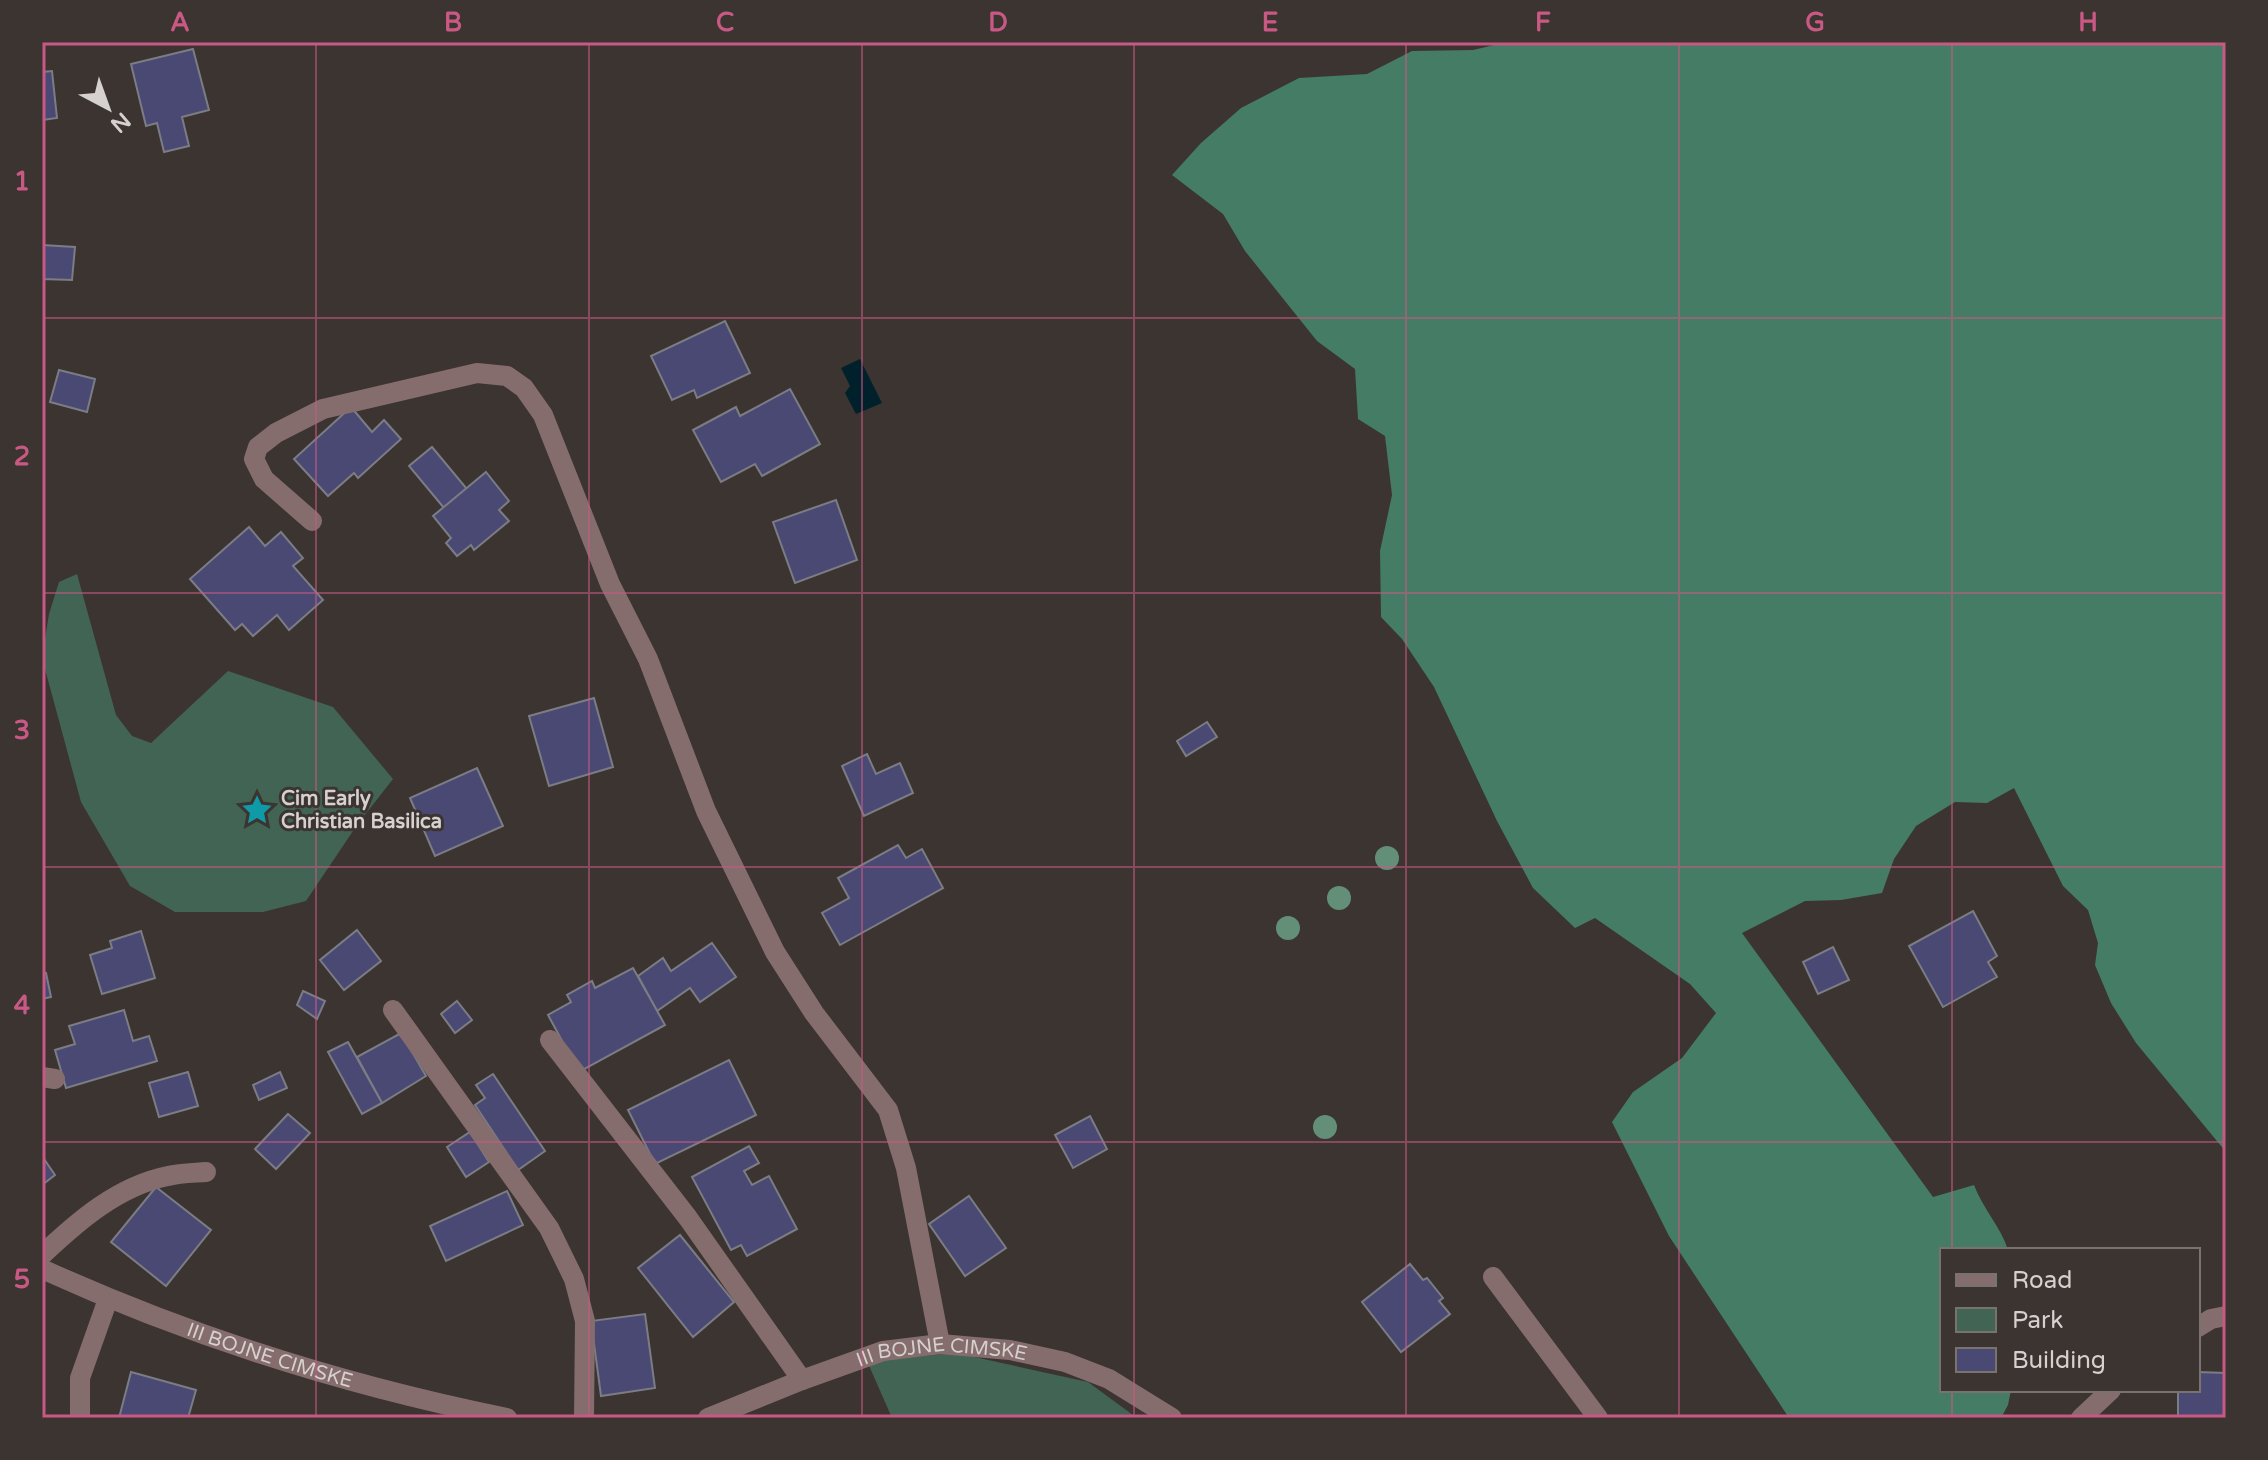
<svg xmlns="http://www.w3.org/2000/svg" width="2268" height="1460" viewBox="0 0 2268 1460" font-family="'Varela Round',sans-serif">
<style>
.green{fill:#426454}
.forest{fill:#457c65}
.water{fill:#00212b}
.building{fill:#4a4974;stroke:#7b7c84;stroke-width:2}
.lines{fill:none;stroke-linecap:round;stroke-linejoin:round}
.minor{stroke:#866d6d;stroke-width:20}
.tree{fill:#638f79}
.grid{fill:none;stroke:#c95984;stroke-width:2;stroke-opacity:0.55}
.labels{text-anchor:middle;stroke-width:6;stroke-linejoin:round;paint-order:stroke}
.poi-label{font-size:20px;font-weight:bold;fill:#d6d1cf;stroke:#3b3430;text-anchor:start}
.street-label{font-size:20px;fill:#d6d1cf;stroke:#3b3430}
.neatline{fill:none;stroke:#c95984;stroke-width:3}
.grid-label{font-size:26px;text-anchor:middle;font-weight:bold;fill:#c95984}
</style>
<rect width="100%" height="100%" fill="#3b3430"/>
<!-- green -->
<g class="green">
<polygon points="77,574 116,715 132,736 151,743 228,671 333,707 393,779 357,825 306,901 263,912 175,912 130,886 81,802 42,658 49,614 59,582"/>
<polygon points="956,1353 1088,1382 1137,1418 892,1418 867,1361"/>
</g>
<!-- forest -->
<path class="forest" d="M1507,42H2226V1152L2136,1043L2111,1003L2095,965L2098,943L2088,910L2063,886L2014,788L1987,803L1955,802L1916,826L1894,859L1882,893L1841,900L1805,901L1742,933L1933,1197L1974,1185C1983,1209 2001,1227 2008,1250H1942V1390H2011L2008,1405L2001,1418H1789L1669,1236L1612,1122L1633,1092L1682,1058L1716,1013L1690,984L1595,918L1575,928L1533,888L1497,821L1434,687L1402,639L1381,617L1380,551L1392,495L1385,436L1358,419L1355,369L1317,341L1245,251L1223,214L1172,175L1201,143L1241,108L1299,78L1367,74L1412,51L1473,50Z"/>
<!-- water -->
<polygon class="water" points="860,359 882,403 856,414 845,393 850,386 841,368"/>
<!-- building -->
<g class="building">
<polygon points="193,49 209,110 182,117 189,146 164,152 157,123 146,126 131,64"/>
<polygon points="52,71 57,118 42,120 42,72"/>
<polygon points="42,245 75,247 72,280 42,279"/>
<polygon points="725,321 750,373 697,398 694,390 672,400 651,356"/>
<polygon points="59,370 95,379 87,412 50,402"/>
<polygon points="790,389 820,444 762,476 755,464 721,482 693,430 736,407 740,416"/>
<polygon points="351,407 372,432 384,420 401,439 358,478 354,473 328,496 294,459"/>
<polygon points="432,447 467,489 444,508 409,466"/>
<polygon points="486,472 509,501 499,510 509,521 474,550 471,545 457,556 446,543 451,538 433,516"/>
<polygon points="836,500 857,560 795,583 773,522"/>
<polygon points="249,527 265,546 281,532 303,558 293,566 323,600 289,630 277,615 253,636 242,624 235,630 190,579"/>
<polygon points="594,698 613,767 549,786 529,716"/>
<polygon points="1207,722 1217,737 1186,756 1177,741"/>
<polygon points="867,754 876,774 900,763 913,793 864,816 842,766"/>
<polygon points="477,768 503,826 435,856 410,798"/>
<polygon points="898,845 906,858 922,849 943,888 840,945 822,913 849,898 838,878"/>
<polygon points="1973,911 1997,956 1988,962 1997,977 1943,1007 1909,946"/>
<polygon points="357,930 381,961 344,990 320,960"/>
<polygon points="141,931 155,978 102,994 90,955 112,948 110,941"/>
<polygon points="712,943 736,977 700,1002 690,988 657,1011 638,976 663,958 671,971"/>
<polygon points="1833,947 1849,980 1818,994 1803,962"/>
<polygon points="633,968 665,1025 579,1072 548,1015 571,1002 567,995 592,981 595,988"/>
<polygon points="46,973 51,997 42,999 42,974"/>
<polygon points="303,991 325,1001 317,1019 297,1005"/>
<polygon points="457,1001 472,1020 455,1033 441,1014"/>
<polygon points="124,1010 133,1041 149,1036 157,1061 66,1088 55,1050 75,1044 69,1026"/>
<polygon points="401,1033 426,1076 382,1103 357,1057"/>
<polygon points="348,1042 382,1103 362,1114 328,1052"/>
<polygon points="729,1060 756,1115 655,1164 628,1110"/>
<polygon points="188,1072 198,1106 159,1117 149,1083"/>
<polygon points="280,1072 287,1088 259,1100 253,1085"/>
<polygon points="493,1074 545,1151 518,1170 475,1105 485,1098 476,1085"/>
<polygon points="288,1114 310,1133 276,1169 255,1149"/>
<polygon points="1090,1116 1107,1149 1073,1168 1055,1135"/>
<polygon points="470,1132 489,1162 466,1177 447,1147"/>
<polygon points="749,1146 759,1163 744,1171 752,1185 769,1176 797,1229 747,1256 741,1245 731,1250 692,1177"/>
<polygon points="42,1156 55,1175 42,1185"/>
<polygon points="156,1187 211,1230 166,1286 111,1242"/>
<polygon points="507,1191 523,1225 446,1261 430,1226"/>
<polygon points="969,1196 1006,1248 965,1276 929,1224"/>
<polygon points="680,1235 734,1302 693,1337 638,1268"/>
<polygon points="1410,1264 1423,1280 1427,1278 1443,1298 1439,1301 1450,1314 1401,1352 1362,1302"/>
<polygon points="645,1314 655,1388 601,1396 591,1321"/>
<polygon points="131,1372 196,1390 188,1418 119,1418"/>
<polygon points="2198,1372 2226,1373 2226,1418 2178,1418 2178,1390 2198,1390"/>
</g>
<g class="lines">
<!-- minor -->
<g class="minor">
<polyline points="312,521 264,479 254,459 258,447 276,433 323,409 477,373 507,376 524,388 543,415 610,584 648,659 706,811 775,952 814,1013 888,1110 906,1168 940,1344"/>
<polyline points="393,1010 549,1228 574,1279 585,1321 584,1418"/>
<polyline points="550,1040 688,1218 802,1380"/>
<polyline points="42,1077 55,1079"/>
<path d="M42,1255C78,1221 118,1186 168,1176C180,1173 193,1173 206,1172"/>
<path id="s1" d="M42,1269C189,1336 349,1386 507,1418"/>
<polyline points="1493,1277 1598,1418"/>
<polyline points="2198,1327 2211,1319 2226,1316"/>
<polyline points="80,1418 80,1378 108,1299"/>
<path id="s2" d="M708,1418L802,1380L883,1351L940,1344L1010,1350L1065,1362L1109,1379L1172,1418"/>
<polyline points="2081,1418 2111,1390"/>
</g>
</g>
<!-- trees -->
<g class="tree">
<circle cx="1387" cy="858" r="12"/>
<circle cx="1339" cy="898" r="12"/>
<circle cx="1288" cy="928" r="12"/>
<circle cx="1325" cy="1127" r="12"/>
</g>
<!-- grid -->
<path class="grid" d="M316,42V1418M589,42V1418M862,42V1418M1134,42V1418M1406,42V1418M1679,42V1418M1952,42V1250M42,318H2226M42,593H2226M42,867H2226M42,1142H2226M1952,1390V1418"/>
<!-- icons -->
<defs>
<symbol id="sight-bare" viewBox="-9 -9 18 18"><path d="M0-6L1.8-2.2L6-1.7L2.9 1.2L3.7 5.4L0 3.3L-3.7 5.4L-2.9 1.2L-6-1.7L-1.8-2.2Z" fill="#0f9aa8" stroke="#3b3430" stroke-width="2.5" paint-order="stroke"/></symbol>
</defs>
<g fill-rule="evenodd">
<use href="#sight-bare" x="235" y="788" width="44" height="44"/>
</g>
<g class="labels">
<!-- poi labels -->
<g class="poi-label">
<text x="281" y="805">Cim Early<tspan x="281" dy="23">Christian Basilica</tspan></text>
</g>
<!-- street labels -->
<g class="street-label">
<text dy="7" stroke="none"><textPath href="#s1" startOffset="244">III BOJNE CIMSKE</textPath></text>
<text dy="7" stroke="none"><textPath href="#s2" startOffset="246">III BOJNE CIMSKE</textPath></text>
</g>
</g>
<!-- border -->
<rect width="2268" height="1460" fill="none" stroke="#3b3430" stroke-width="88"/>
<!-- legend -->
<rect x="1940" y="1248" width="260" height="144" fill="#3b3430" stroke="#797370" stroke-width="2"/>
<rect x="1956" y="1274" width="40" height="12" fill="#866d6d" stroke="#797370" stroke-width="2"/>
<text x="2012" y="1288" font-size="24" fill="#d6d1cf">Road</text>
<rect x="1956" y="1308" width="40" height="24" fill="#426454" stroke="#797370" stroke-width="2"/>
<text x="2012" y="1328" font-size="24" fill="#d6d1cf">Park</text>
<rect x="1956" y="1348" width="40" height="24" fill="#4a4974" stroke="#797370" stroke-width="2"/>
<text x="2012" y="1368" font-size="24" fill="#d6d1cf">Building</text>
<!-- north arrow -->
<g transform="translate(108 108) rotate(139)" stroke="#3b3430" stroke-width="6" paint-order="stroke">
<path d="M0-6L14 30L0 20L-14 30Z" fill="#d6d1cf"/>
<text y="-12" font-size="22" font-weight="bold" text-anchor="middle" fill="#d6d1cf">N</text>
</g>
<rect x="44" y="44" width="2180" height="1372" class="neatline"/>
<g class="grid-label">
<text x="180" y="31">A</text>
<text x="453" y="31">B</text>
<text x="725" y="31">C</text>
<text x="998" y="31">D</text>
<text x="1270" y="31">E</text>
<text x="1543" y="31">F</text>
<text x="1815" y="31">G</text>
<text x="2088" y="31">H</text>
<text x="22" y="190">1</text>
<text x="22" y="465">2</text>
<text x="22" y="739">3</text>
<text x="22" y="1014">4</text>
<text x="22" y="1288">5</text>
</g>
</svg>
